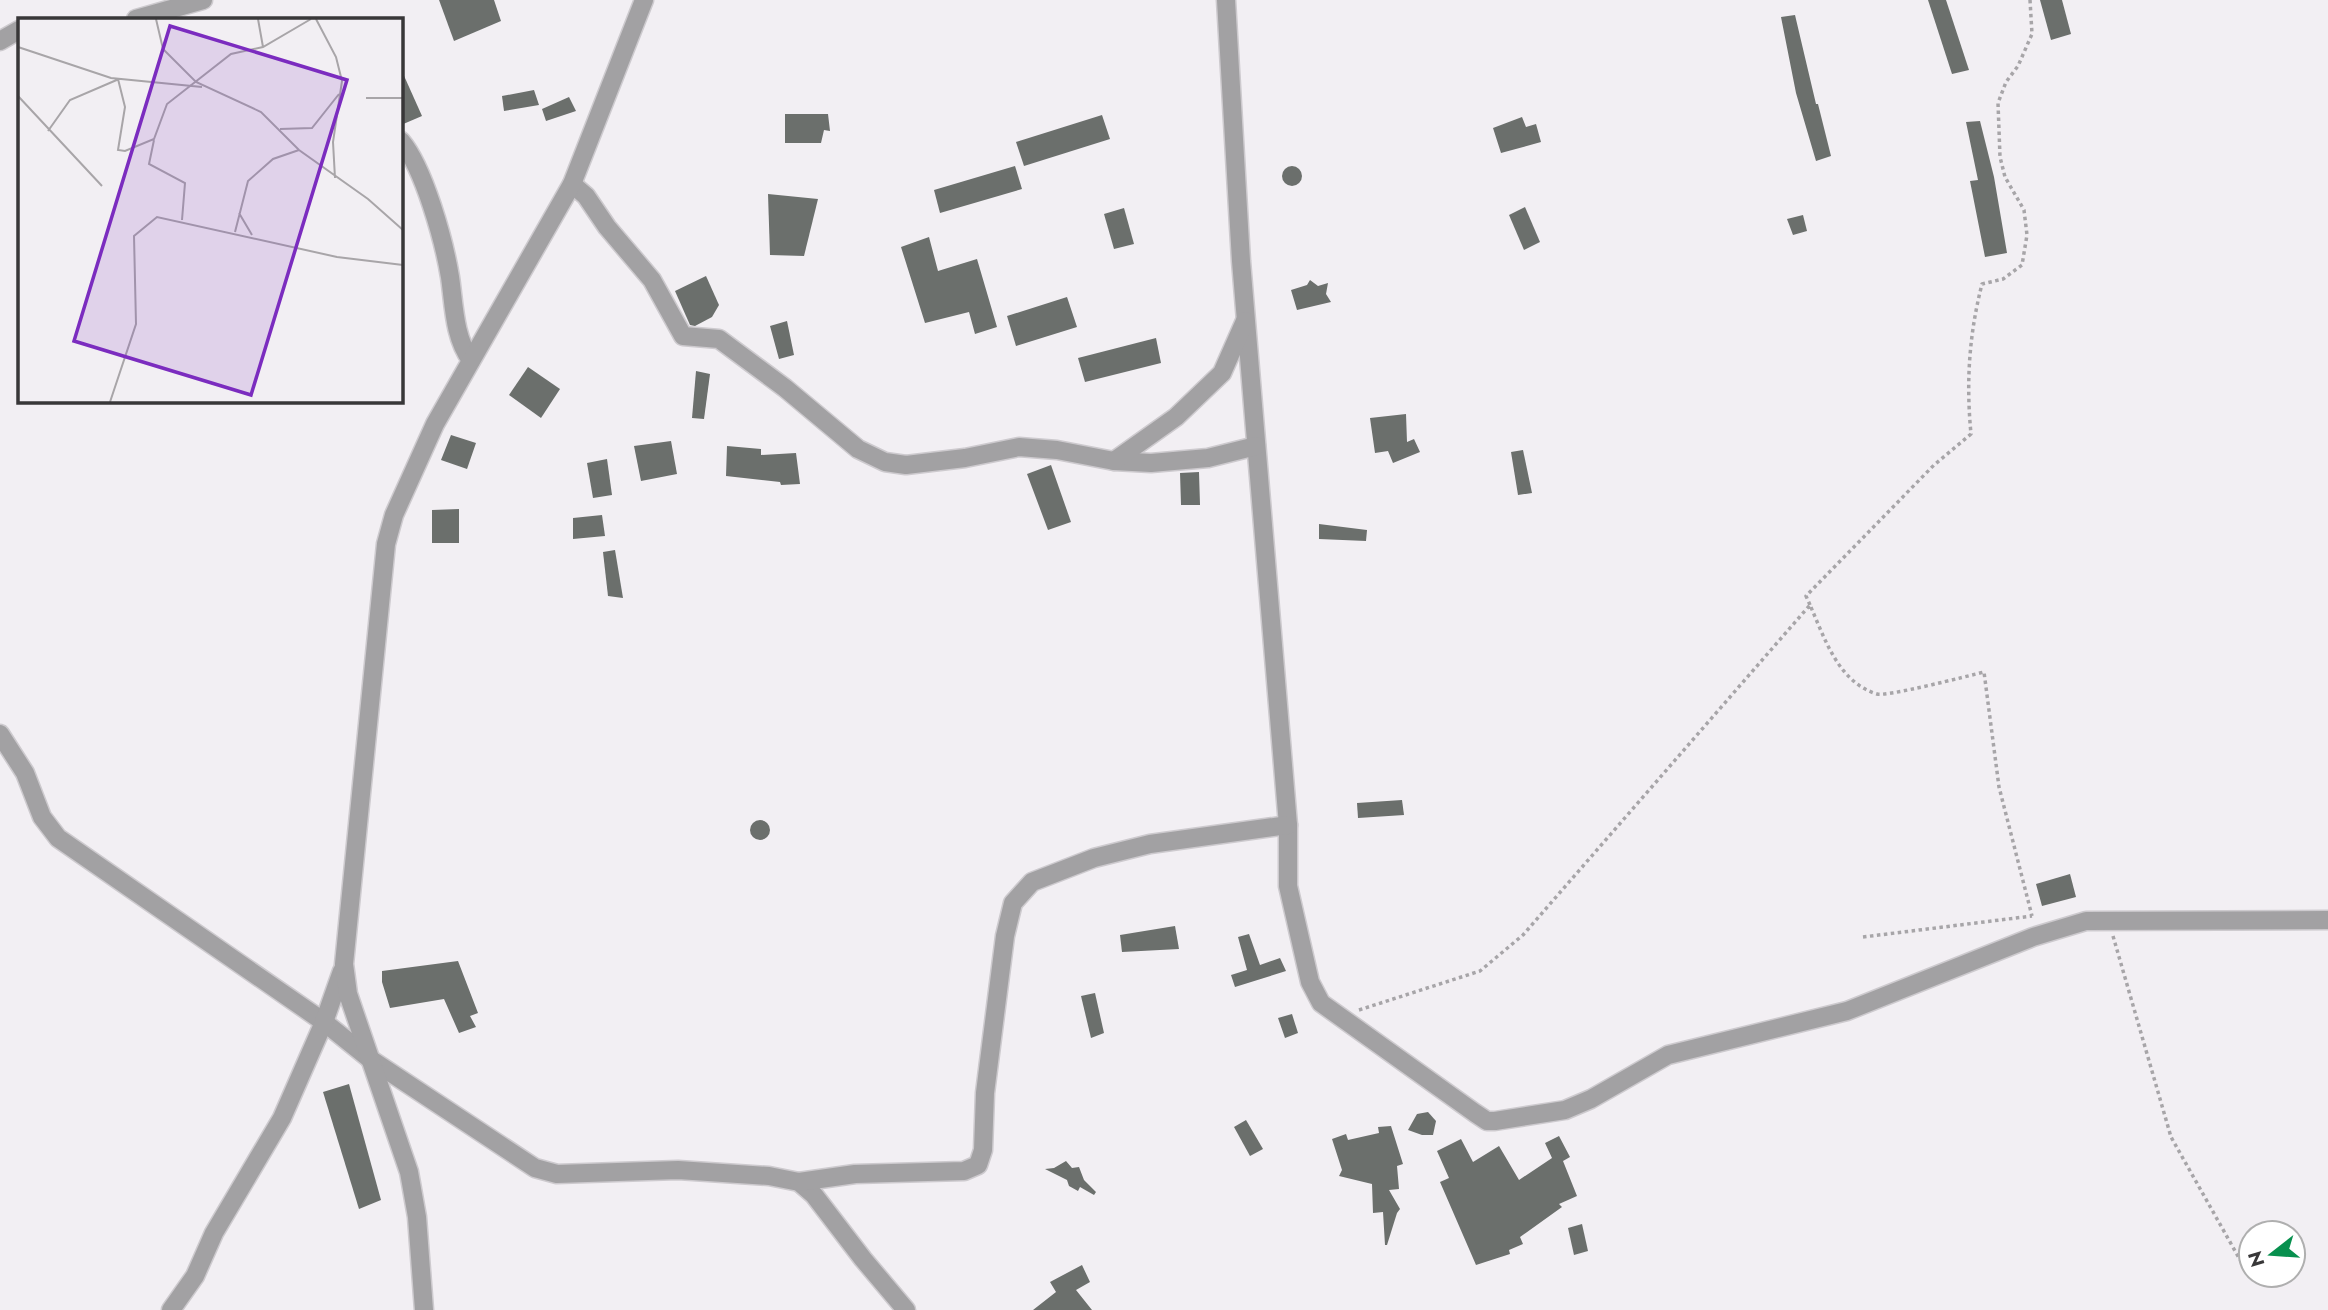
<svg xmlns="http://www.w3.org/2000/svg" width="2328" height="1310" viewBox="0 0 2328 1310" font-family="Jost,sans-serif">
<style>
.building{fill:#6b6f6c}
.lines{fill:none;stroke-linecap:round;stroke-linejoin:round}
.minor-casing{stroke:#cdcace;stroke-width:21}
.path{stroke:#a7a5a8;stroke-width:3.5;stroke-dasharray:3.5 3.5;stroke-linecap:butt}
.minor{stroke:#a2a1a3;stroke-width:18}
.inset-road{fill:none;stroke:#a8a5a8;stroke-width:2}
.view{fill:#7b2cbf;fill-opacity:0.15;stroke:#7b2cbf;stroke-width:3.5}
.inset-edge{fill:none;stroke:#383738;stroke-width:3.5}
</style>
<rect width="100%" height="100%" fill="#f2eff3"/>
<!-- building -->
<g class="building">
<polygon points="439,0 494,0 501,21 454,41"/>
<polygon points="1928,0 1946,0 1969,70 1952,74"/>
<polygon points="2040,0 2062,0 2071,34 2051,40"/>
<polygon points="1795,15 1816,104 1818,104 1831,156 1816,161 1796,93 1781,17"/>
<polygon points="401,69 422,116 401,125"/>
<polygon points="534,90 539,105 504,111 502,96"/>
<polygon points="569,97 576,111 546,121 542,109"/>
<polygon points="785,114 828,114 830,131 824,130 821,143 785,143"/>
<polygon points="1102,115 1110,139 1024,166 1016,142"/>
<polygon points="1522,117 1526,127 1536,124 1541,142 1501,153 1493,128"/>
<polygon points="1980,121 1994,177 2007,253 1985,257 1970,181 1978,180 1966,122"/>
<circle cx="1292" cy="176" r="10"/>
<polygon points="1015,166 1022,189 940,213 934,190"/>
<polygon points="768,194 818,199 804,256 770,255"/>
<polygon points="1525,207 1540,242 1524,250 1509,215"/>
<polygon points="1124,208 1134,244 1114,249 1104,214"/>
<polygon points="1803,215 1807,231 1793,235 1787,219"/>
<polygon points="929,237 938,271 977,259 997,327 975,334 969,312 925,323 901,247"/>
<polygon points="706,276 719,305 712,317 695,326 690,325 675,291"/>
<polygon points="1310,280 1318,286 1328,283 1326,294 1331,302 1297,310 1291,290 1307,285"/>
<polygon points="1067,297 1077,327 1016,346 1007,316"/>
<polygon points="787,321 794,355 779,359 770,326"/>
<polygon points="1156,338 1161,363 1085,382 1078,358"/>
<polygon points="528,367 560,389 541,418 509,395"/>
<polygon points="696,371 710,374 704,419 692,418"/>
<polygon points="1406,414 1407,442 1414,439 1420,452 1393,463 1388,451 1375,453 1370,418"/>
<polygon points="451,435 476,443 467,469 441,460"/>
<polygon points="671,441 677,474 641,481 634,446"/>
<polygon points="727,446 761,449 761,455 796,453 800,484 781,485 780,482 726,476"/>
<polygon points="1523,450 1532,493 1518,495 1511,452"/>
<polygon points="607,459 612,495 593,498 587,463"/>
<polygon points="1051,465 1071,522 1048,530 1027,474"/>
<polygon points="1199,472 1200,505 1181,505 1180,473"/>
<polygon points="459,509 459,543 432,543 432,510"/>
<polygon points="602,515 605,536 573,539 573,518"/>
<polygon points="1319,524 1367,530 1366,541 1319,539"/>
<polygon points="615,550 623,598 608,596 603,552"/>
<polygon points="1402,800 1404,815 1358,818 1357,803"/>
<circle cx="760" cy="830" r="10"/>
<polygon points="2070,874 2076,897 2042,906 2036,884"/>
<polygon points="1175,926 1179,949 1122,952 1120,935"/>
<polygon points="1249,934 1260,965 1280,958 1286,971 1235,987 1231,975 1247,970 1238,937"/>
<polygon points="458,961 478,1013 470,1016 476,1027 459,1033 444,999 390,1008 382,982 382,971"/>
<polygon points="1095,993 1104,1033 1091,1038 1081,996"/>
<polygon points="1292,1014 1298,1033 1285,1038 1278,1018"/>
<polygon points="349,1084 381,1200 359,1209 323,1092"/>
<polygon points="1428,1112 1436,1121 1433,1135 1422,1135 1408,1130 1417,1114"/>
<polygon points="1246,1120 1263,1149 1250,1156 1234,1127"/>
<polygon points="1391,1126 1403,1164 1397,1166 1399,1189 1389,1190 1400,1209 1397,1213 1387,1245 1385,1245 1383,1212 1373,1213 1372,1184 1339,1176 1342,1170 1332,1139 1346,1134 1348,1140 1379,1133 1378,1127"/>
<polygon points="1559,1136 1570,1157 1563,1161 1577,1196 1559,1204 1562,1207 1520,1237 1523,1244 1509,1250 1510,1254 1476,1265 1440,1182 1449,1178 1437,1151 1461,1139 1473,1162 1499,1146 1519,1180 1552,1158 1545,1143"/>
<polygon points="1066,1161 1072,1168 1079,1167 1084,1180 1096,1192 1094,1195 1080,1187 1078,1191 1069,1186 1067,1180 1045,1169 1054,1168"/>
<polygon points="1582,1224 1588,1251 1574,1255 1568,1228"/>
<polygon points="1082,1265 1090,1282 1076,1290 1092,1310 1033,1310 1056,1292 1050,1282"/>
</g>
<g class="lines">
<defs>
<g id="minor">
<polyline points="1226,0 1241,261 1288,825 1288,886 1310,982 1321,1003 1475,1113 1487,1121 1495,1121 1565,1110 1591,1099 1668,1055 1847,1011 2033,937 2086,921 2328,920"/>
<polyline points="136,19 203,0"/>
<polyline points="0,41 19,30"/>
<path d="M401,141C424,168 444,241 450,277C454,304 454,338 471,360"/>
<polyline points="572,184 586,196 607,227 652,280 683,336 719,339 785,388 858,449 885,462 906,465 965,458 1019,447 1057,450 1114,461 1151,463 1208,458 1256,446"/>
<polyline points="1114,461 1176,417 1222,373 1245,321"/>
<polyline points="0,734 25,773 42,817 58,838 324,1022 370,1059 535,1168 557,1174 678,1170 769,1176 799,1182 814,1195 863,1259 906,1310"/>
<polyline points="799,1182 855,1174 964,1171 978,1165 983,1150 985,1093 1005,936 1013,903 1032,882 1094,858 1150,844 1288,825"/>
<polyline points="171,1310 195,1276 214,1233 282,1118 324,1022 342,971"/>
<polyline points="424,1310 417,1217 409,1172 348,994 344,964 386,544 394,515 435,424 572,184 644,0"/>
</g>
</defs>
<!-- minor casing -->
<use href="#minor" class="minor-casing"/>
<!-- path -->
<g class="path">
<path d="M1810,605L1806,596L1934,465L1971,434C1966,382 1969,335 1982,284L2003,279L2022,265L2027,235L2024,210L2005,177L2000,157L1998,103L2006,82L2018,66L2032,34L2030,0"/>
<polyline points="2113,936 2171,1137 2248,1274"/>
<polyline points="1863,937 2032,916"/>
<path d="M1359,1010L1480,971L1523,935L1810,605C1825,639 1838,682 1877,694C1886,697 1968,676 1984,672L1999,787L2032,916"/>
</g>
<!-- minor -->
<use href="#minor" class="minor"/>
</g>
<!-- overview -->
<g transform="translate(18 18)">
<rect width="385" height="385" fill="#f2eff3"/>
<path class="inset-road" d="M138,1L145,31L178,64L243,94L281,132L350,181L385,212M240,1L245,29M298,1L318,39L324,63L315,124L317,160M0,29L93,60L184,69M100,61L107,89L100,132L107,133L136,121L149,86L213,36L245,29L293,1M0,78L84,168M348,80H385M262,111L294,110L321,76M30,113L52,82L101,61M136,122L131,146L167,165L164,202M221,195L234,217M217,214L230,163L255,141L281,132M92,384L118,306L116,218L139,199L319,239L385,247"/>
<path class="view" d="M152,8L329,62L233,377L56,323Z"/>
<rect width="385" height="385" class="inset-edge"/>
</g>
<!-- north arrow -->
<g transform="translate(2272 1254) rotate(253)"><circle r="33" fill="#ffffff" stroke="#afafaf" stroke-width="2"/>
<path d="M0-5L12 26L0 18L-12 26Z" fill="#07904e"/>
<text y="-10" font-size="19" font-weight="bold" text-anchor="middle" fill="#383738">N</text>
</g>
</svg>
